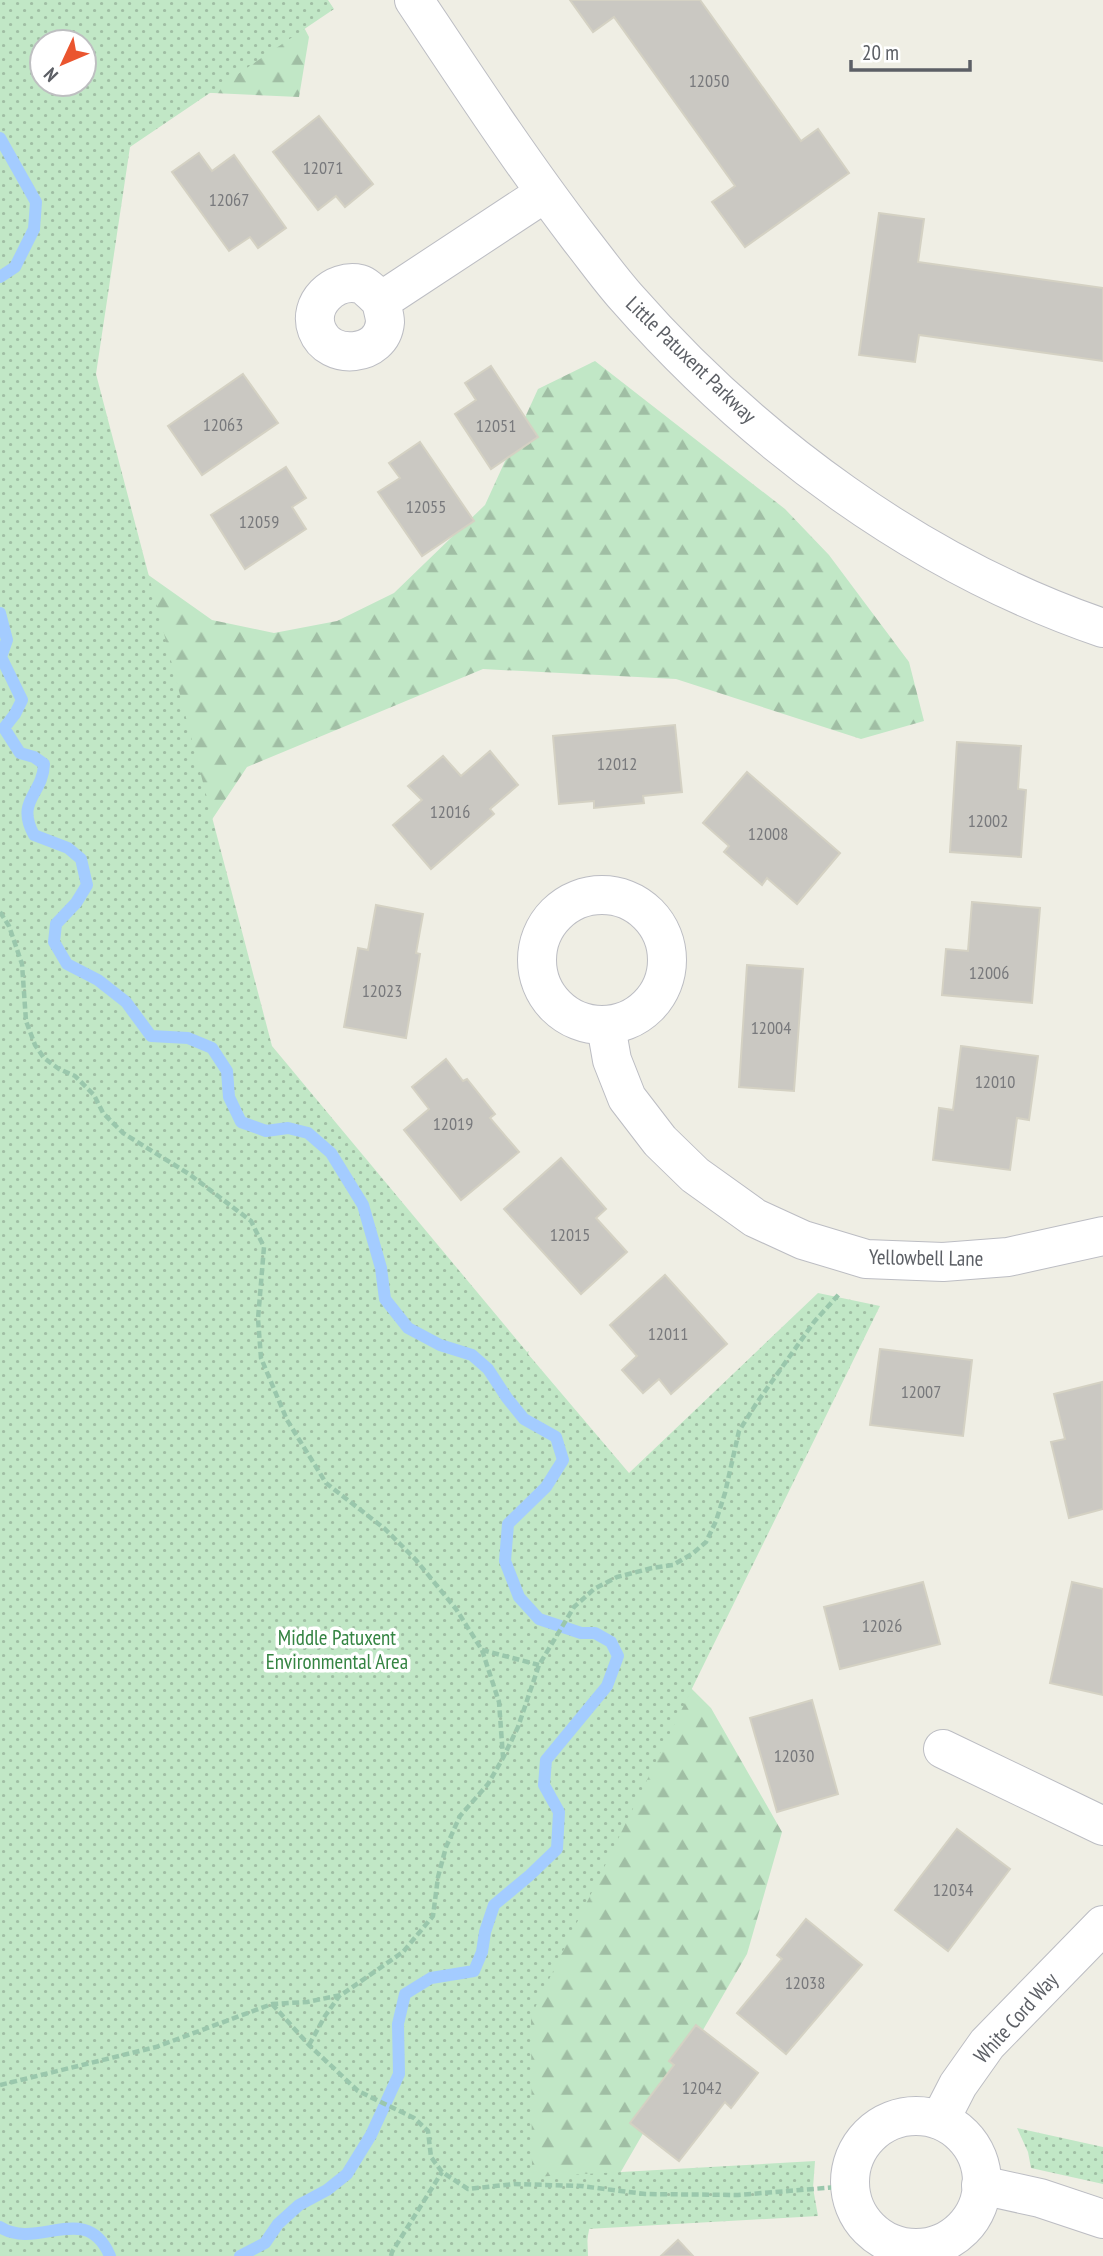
<svg xmlns="http://www.w3.org/2000/svg" width="1103" height="2256" viewBox="0 0 1103 2256" font-family="'PT Sans Narrow',sans-serif">
<style>
.forest{fill:url(#forest-firs);fill-rule:evenodd}
.park{fill:url(#park-dots);fill-rule:evenodd}
.lines{fill:none;stroke-linecap:round;stroke-linejoin:round}
.stream{stroke:#a4ccff;stroke-width:12}
.building{fill:#cac8c2;stroke:#d4d1c3;stroke-width:2}
.minor-casing{stroke:#bcbdc3;stroke-width:40}
.path{stroke:#9ac7ac;stroke-width:4.5;stroke-dasharray:7 3.5;stroke-linecap:butt}
.minor{stroke:#fff;stroke-width:38}
.labels{text-anchor:middle;stroke-width:7;stroke-linejoin:round;paint-order:stroke}
.number-label{font-size:18px;fill:#78797c}
.street-label{font-size:21px;fill:#5c5f65;stroke:#fff}
.park-label{font-size:21px;fill:#348442;stroke:#fff}
</style>
<defs>
<pattern id="forest-firs" width="22" height="20" patternUnits="userSpaceOnUse" patternTransform="scale(1.75)"><rect width="22" height="20" fill="#c1e7c6"/><path d="M5 1l3.5 6h-7zM16 11l3.5 6h-7z" fill="#a0bea4"/></pattern>
<pattern id="park-dots" width="8" height="8" patternUnits="userSpaceOnUse" patternTransform="scale(1.75)"><rect width="8" height="8" fill="#c1e7c6"/><path d="M2 2h.1M6 6h.1" fill="none" stroke="#a0bea4" stroke-width="1.8" stroke-linecap="round"/></pattern>
</defs>
<rect width="100%" height="100%" fill="#efeee4"/>
<!-- forest -->
<path class="forest" d="M0,0H290L309,37L299,97L170,91L72,173L106,545L212,620L274,633L337,621L394,593L485,505L538,389L595,361L785,509L829,555L909,662L924,721L861,739L676,679L483,669L247,767L211,821L246,1064L532,1530L711,1708L782,1832L747,1954L590,2225L584,2256H0ZM42,42H84V84H42Z"/>
<!-- park -->
<g class="park">
<path d="M0,0H328L334,9L130,147L96,374L272,1046L527,1352L529,1351L528,1354L629,1473L818,1293L880,1306L531,2016L532,2177L815,2161L813,2188L818,2216L587,2229L588,2256H0ZM84,42V84H42V42Z"/>
<polygon points="1017,2128 1103,2147 1103,2184 1031,2168 1028,2152"/>
</g>
<g class="lines">
<!-- stream -->
<g class="stream">
<polyline points="0,138 36,202 34,229 15,267 0,277"/>
<path d="M0,613L7,640L1,657L22,700L15,714L4,728L20,753L34,757L44,764C43,795 15,800 34,835L68,848L81,859L87,885L76,903L56,924L54,942L67,964L98,980L126,1002L151,1036L188,1038L212,1048L227,1071L229,1097L241,1122L266,1131L288,1128L308,1133L331,1153L363,1205L381,1268L385,1299L408,1328L440,1345L472,1355L488,1369L507,1398L524,1419L556,1437L563,1460L546,1487L508,1524L505,1561L519,1597L539,1619L581,1633H595L611,1642L618,1656L607,1686L546,1760L544,1785L559,1812L557,1849L530,1875L494,1905L485,1932L482,1952L474,1971L431,1978L405,1994L398,2024L399,2074L371,2135L347,2174L327,2190L299,2205L278,2224L265,2243L240,2256"/>
<path d="M0,2227C38,2251 86,2200 110,2256"/>
</g>
</g>
<!-- building -->
<g class="building">
<polygon points="570,0 700,0 801,141 818,129 849,173 745,247 712,202 735,186 614,17 593,32"/>
<polygon points="319,116 373,184 345,207 336,196 318,210 273,152"/>
<polygon points="199,153 212,171 234,155 286,228 258,248 250,237 229,251 172,172"/>
<polygon points="879,213 924,219 918,262 1103,288 1103,361 919,335 915,362 859,355"/>
<polygon points="491,366 538,437 491,469 455,414 476,400 465,383"/>
<polygon points="243,374 278,423 202,475 168,426"/>
<polygon points="420,442 474,521 422,556 378,492 400,478 389,463"/>
<polygon points="286,467 306,498 292,507 306,529 245,569 211,515"/>
<polygon points="675,725 682,792 643,796 644,803 594,808 594,801 559,804 553,736"/>
<polygon points="957,742 1021,746 1018,789 1026,790 1021,857 950,852"/>
<polygon points="490,751 518,785 490,809 494,814 431,869 393,825 422,800 408,786 443,756 461,776"/>
<polygon points="747,772 840,853 797,904 767,878 762,885 724,852 729,846 703,823"/>
<polygon points="972,902 1040,908 1032,1003 942,995 946,949 968,951"/>
<polygon points="376,905 423,914 416,953 420,954 406,1038 344,1027 358,948 368,950"/>
<polygon points="747,965 803,969 794,1091 739,1087"/>
<polygon points="961,1046 1038,1056 1029,1120 1017,1118 1010,1170 933,1160 939,1108 953,1110"/>
<polygon points="446,1059 463,1081 467,1079 495,1114 490,1118 519,1152 461,1200 404,1130 429,1109 412,1087"/>
<polygon points="561,1158 606,1209 596,1218 627,1252 581,1294 504,1209"/>
<polygon points="665,1275 727,1344 671,1394 659,1379 643,1393 622,1370 637,1356 610,1325"/>
<polygon points="880,1349 972,1360 963,1436 870,1425"/>
<polygon points="1102,1382 1103,1509 1069,1518 1051,1442 1065,1439 1054,1394"/>
<polygon points="923,1582 940,1644 840,1669 824,1607"/>
<polygon points="1072,1582 1103,1589 1103,1695 1050,1683"/>
<polygon points="812,1700 838,1794 777,1812 750,1718"/>
<polygon points="957,1829 1010,1869 948,1951 895,1910"/>
<polygon points="806,1919 862,1965 786,2054 737,2013 782,1959 777,1955"/>
<polygon points="696,2025 758,2073 731,2108 725,2102 679,2161 630,2123 674,2065 669,2061"/>
<polygon points="678,2240 693,2256 661,2256"/>
</g>
<g class="lines">
<defs>
<g id="minor">
<path d="M414,0C468,81 521,162 580,239C595,258 610,279 626,297C754,443 919,565 1103,628"/>
<path d="M381,301C382,307 385,316 385,322C382,357 329,362 317,330C307,304 334,278 360,284C367,286 375,296 381,301L545,193"/>
<circle cx="602" cy="960" r="65"/>
<polyline points="606,1026 612,1060 627,1098 660,1141 695,1175 755,1218 803,1240 866,1259 943,1262 1008,1257 1103,1236"/>
<polyline points="943,1749 1103,1826"/>
<circle cx="916" cy="2182" r="66"/>
<polyline points="940,2120 958,2085 987,2044 1103,1925"/>
<polyline points="981,2185 1040,2198 1103,2219"/>
</g>
</defs>
<!-- minor casing -->
<use href="#minor" class="minor-casing"/>
<!-- path -->
<g class="path">
<polyline points="0,912 9,926 22,964 26,1021 35,1045 44,1058 59,1069 75,1076 94,1095 103,1113 123,1133 189,1174 251,1221 264,1247 258,1319 261,1358 287,1420 326,1483 385,1529 416,1560 456,1609 482,1650 499,1702 503,1757"/>
<polyline points="482,1650 539,1665"/>
<polyline points="272,2004 309,2045 358,2091 414,2118 428,2131 431,2157 442,2172 468,2189 514,2184 581,2186 645,2194 738,2195 850,2186"/>
<polyline points="309,2045 325,2016 340,1995"/>
<polyline points="0,2085 156,2047 272,2004 307,2002 341,1995 403,1952 433,1916 438,1877 446,1847 460,1816 488,1784 503,1758 518,1727 539,1665 574,1607 594,1589 617,1577 652,1568 673,1565 692,1554 706,1542 716,1521 725,1493 739,1431 756,1404 814,1322 840,1293"/>
<polyline points="391,2256 392,2252 442,2172"/>
</g>
<!-- minor -->
<use href="#minor" class="minor"/>
</g>
<g class="labels">
<!-- number labels -->
<g class="number-label">
<text x="709" y="87">12050</text>
<text x="323" y="174">12071</text>
<text x="229" y="206">12067</text>
<text x="223" y="431">12063</text>
<text x="496" y="432">12051</text>
<text x="426" y="513">12055</text>
<text x="259" y="528">12059</text>
<text x="617" y="770">12012</text>
<text x="450" y="818">12016</text>
<text x="988" y="827">12002</text>
<text x="768" y="840">12008</text>
<text x="989" y="979">12006</text>
<text x="382" y="997">12023</text>
<text x="771" y="1034">12004</text>
<text x="995" y="1088">12010</text>
<text x="453" y="1130">12019</text>
<text x="570" y="1241">12015</text>
<text x="668" y="1340">12011</text>
<text x="921" y="1398">12007</text>
<text x="882" y="1632">12026</text>
<text x="794" y="1762">12030</text>
<text x="953" y="1896">12034</text>
<text x="805" y="1989">12038</text>
<text x="702" y="2094">12042</text>
</g>
<!-- street labels -->
<g class="street-label">
<text transform="translate(691 360) rotate(44)" y="7">Little Patuxent Parkway</text>
<text transform="translate(926 1258) rotate(1)" y="7">Yellowbell Lane</text>
<text transform="translate(1016 2018) rotate(-48)" y="7">White Cord Way</text>
</g>
<!-- park labels -->
<g class="park-label">
<text x="337" y="1645">Middle Patuxent<tspan x="337" dy="24">Environmental Area</tspan></text>
</g>
</g>
<!-- north arrow -->
<g transform="translate(63 63) rotate(226)"><circle r="33" fill="#ffffff" stroke="#bebfc1" stroke-width="2"/>
<path d="M0-5L12 26L0 18L-12 26Z" fill="#ea552f"/>
<text y="-10" font-size="19" font-weight="bold" text-anchor="middle" fill="#5c5f65">N</text>
</g>
<!-- scale -->
<path d="M851 60v10h119v-10" fill="none" stroke="#5c5f65" stroke-width="3.5"/>
<text x="862" y="60" font-size="21" fill="#5c5f65" stroke="#ffffff" stroke-width="5" paint-order="stroke">20 m</text>
</svg>
